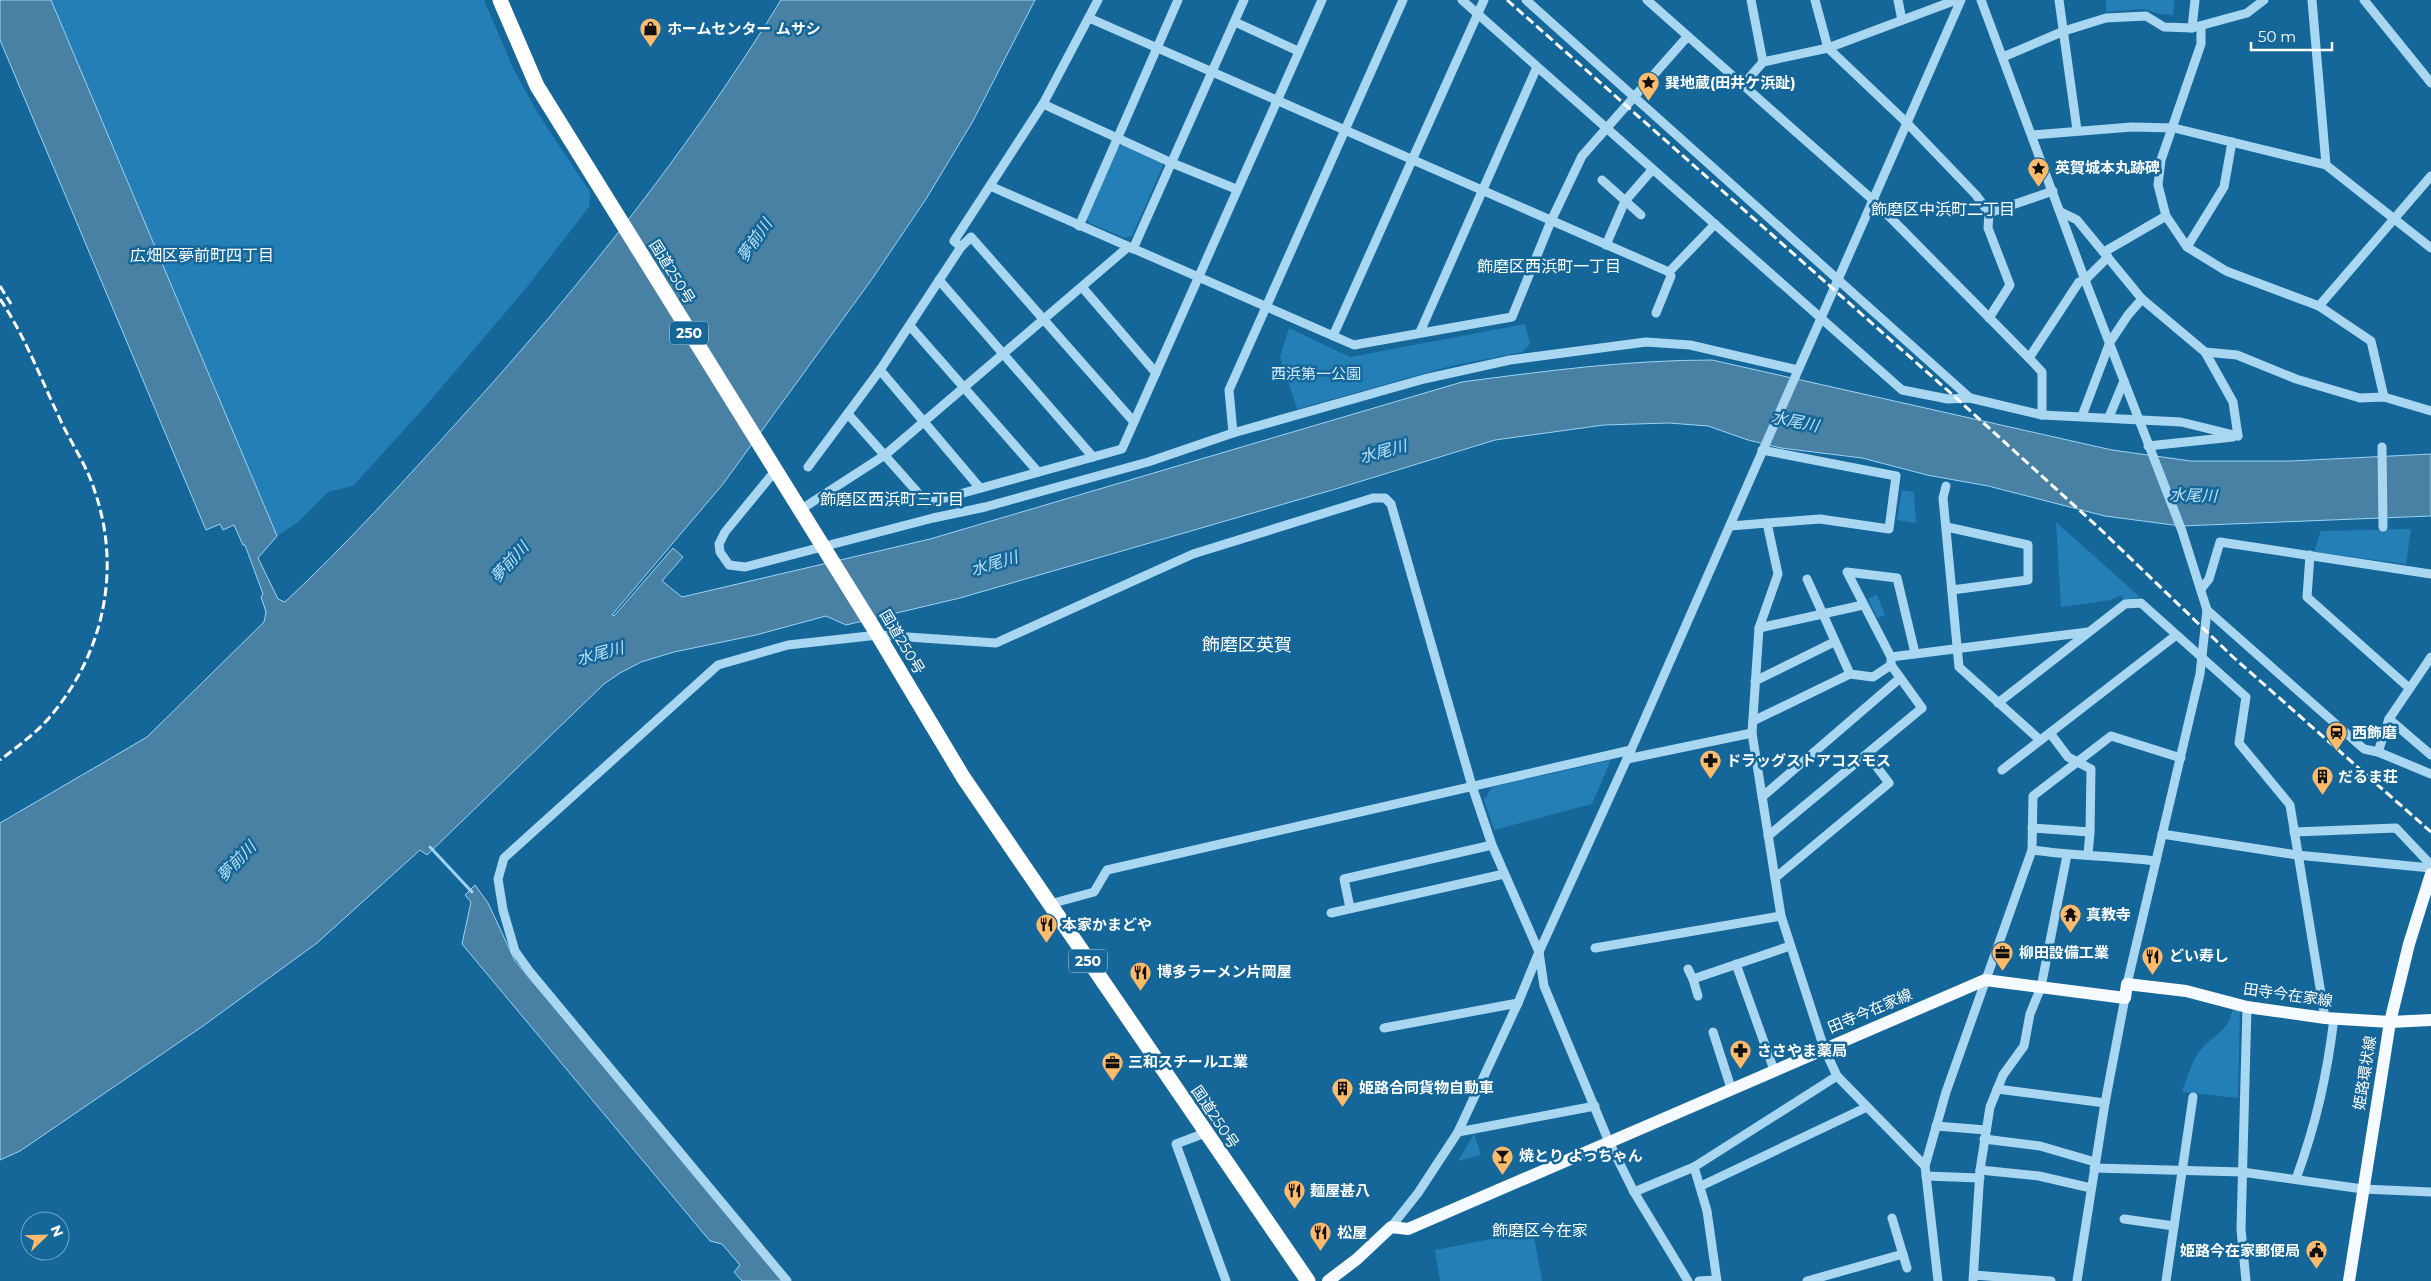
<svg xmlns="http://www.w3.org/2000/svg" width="2431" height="1281" viewBox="0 0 2431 1281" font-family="Montserrat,'Noto Sans JP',sans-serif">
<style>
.green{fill:#247fb6}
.water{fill:#4981a5;stroke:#9bd4f5}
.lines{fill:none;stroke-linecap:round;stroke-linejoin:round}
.stream{stroke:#9bd4f5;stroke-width:3}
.minor{stroke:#a9d7f2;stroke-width:9}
.major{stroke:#f4faff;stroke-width:12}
.highway{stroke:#fff;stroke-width:15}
.rail{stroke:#fff;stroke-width:3;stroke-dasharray:9 4;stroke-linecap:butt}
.labels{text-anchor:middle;stroke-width:5;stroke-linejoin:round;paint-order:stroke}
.shield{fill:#156699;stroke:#b9d1e0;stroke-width:1}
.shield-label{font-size:14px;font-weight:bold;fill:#fff}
.poi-label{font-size:15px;font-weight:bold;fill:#fff;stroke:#156699;text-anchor:start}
.street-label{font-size:15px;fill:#fff;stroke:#156699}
.park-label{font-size:15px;fill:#d1ecfd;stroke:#156699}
.neighbourhood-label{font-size:16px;fill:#fff;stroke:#156699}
.water-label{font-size:16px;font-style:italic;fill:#b9e2f9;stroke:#156699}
.quarter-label{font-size:18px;fill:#fff;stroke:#156699}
</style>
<rect width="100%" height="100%" fill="#156699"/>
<!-- green -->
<g class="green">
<polygon points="51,0 484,0 514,70 537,112 590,192 589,207 527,287 423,409 353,486 328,492 297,523 277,536"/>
<polygon points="2106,0 2174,0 2173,15 2160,14 2144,9 2106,12"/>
<polygon points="1124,144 1161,161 1163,166 1132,236 1125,238 1089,223 1086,218 1118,147"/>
<polygon points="1525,324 1530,344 1522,352 1451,366 1297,409 1280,357 1289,328 1350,357"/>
<polygon points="1902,490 1914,492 1916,523 1897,520"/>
<polygon points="2056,522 2140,597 2124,600 2121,595 2111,600 2061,607"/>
<polygon points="2411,529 2406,564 2314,552 2321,531"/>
<polygon points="1877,595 1885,615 1877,618 1868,599"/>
<polygon points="1611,760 1592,804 1494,830 1484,800 1492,787"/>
<path d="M2233,1008L2240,1010L2238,1098L2182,1092C2187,1078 2192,1059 2202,1048C2217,1032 2227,1033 2233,1008Z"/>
<polygon points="1474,1134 1481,1155 1458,1161"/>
<polygon points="1533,1231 1542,1281 1440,1281 1435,1250"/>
</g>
<!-- water -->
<g class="water">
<path d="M0,0H51L277,536L258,558L278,599L285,602C347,544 404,481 461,418C579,288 689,150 781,0H1035L973,121L926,199L872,279L723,484L612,615L614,616L673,548L683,557L662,581L682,597L930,539L1462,382C1545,371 1628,360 1712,360L2112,450L2191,461H2291L2431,454V516L2181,526L2105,516L1988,486L1927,475L1862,458L1781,448L1748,440L1708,426L1669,423L1604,425L1495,440L1339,488L960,598L846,625L826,616L756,635L674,652L641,662L620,673L604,684L427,855L420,850L317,943L203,1026L20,1151L0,1160V823L147,737L264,622L266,612L261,597L263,594L245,545H243L234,525L223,530L220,524L206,530L0,40Z"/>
<polygon points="475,885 488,903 515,961 784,1281 742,1281 734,1272 740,1265 722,1244 710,1241 462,944 471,902 465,895"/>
</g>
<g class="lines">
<!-- stream -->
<polyline class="stream" points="430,847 472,892"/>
<!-- minor -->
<g class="minor">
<polyline points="1462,0 1902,390 1948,399 1970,398 2042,415 2181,422 2238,436"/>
<polyline points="1526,0 1970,398"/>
<polyline points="1647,0 1873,200 2029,358 2042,372 2042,415"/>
<polyline points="1751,0 1763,62"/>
<polyline points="1815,0 1828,48 1907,123 1976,195 1989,213 2053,191"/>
<polyline points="1898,0 1902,20"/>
<polyline points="1981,0 2085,280 2182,531 2207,610 2364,749 2378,752 2431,774"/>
<polyline points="2059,0 2077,130"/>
<polyline points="2312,0 2326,165 2431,248"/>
<polyline points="2364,0 2431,83"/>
<polyline points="1089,18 1669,272"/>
<polyline points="1235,22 1298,51"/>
<polyline points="2201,26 2201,44 2161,160 2158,185 2166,216 2187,247 2226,271 2319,306 2371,341 2384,397"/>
<polyline points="2192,28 2195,0"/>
<polyline points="2003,57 2064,31 2106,18 2146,16 2164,27 2192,28 2247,13 2264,0"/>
<polyline points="1743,85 1763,62 1828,48 1956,0"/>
<polyline points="1043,104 1172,163 1236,189"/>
<polyline points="2032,135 2132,127 2174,128 2326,165"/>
<polyline points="1602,180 1641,215"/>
<polyline points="990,186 1354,345 1512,317 1551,221 1582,156 1687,37"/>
<polyline points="2061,212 2077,220 2142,299 2205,352 2233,402 2238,436"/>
<polyline points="1079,226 1178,0"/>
<polyline points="1606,245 1625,201 1652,170"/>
<polyline points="961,247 954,241 1043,104 1098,0"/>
<polyline points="2187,247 2224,187 2232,142"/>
<polyline points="1133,249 1244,0"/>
<polyline points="2104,252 2166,216"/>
<polyline points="939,280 1093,457"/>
<polyline points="1082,287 1156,373"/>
<polyline points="2319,306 2431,176"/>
<polyline points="1656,313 1671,276 1669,272 1715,224"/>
<polyline points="1989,318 2010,285 1988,228 1989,213"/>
<polyline points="910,326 1038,472"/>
<polyline points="1420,332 1537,67"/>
<polyline points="1333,336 1484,0"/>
<polyline points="2205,352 2237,355 2296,379 2360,398 2384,397 2431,411"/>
<polyline points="2029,358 2079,282 2085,280 2108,257"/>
<polyline points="880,370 980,488"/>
<polyline points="848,414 927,503 1122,449 1322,0"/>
<polyline points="2082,416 2110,342 2128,315 2142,299"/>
<polyline points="2109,417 2124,381"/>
<polyline points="1233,433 1229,390 1403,0"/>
<polyline points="2148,446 2233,437"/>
<polyline points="2382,447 2383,527"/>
<polyline points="808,467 880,370 961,247 971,237 1134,422"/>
<polyline points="775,471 725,532 719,544 720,552 729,565 745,567 933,518 985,507 1148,462 1233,433 1424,379 1510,360 1646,342 1690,345 1798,370"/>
<polyline points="1946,486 1943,498 1959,667 2040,740"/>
<polyline points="800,510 885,455 1128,247"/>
<polyline points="1767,523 1778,574 1759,628 1752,733 1781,916 1824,1048 1837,1076 1925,1166"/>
<polyline points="1730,526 1820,519 1889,529 1896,476 1762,450"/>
<polyline points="1947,527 2028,545 2028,580 1952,590"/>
<polyline points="2310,555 2307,597 2408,687"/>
<polyline points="1807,579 1850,674 1873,677 1891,665 1891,660"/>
<polyline points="2201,589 2209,579 2220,542 2431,574"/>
<polyline points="1759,628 1863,605"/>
<polyline points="1915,653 1897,578 1847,572 1891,657 2088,632"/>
<polyline points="1755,681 1834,642"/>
<polyline points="1998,703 2125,604 2141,603 2246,697 2239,743 2290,805 2325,1018"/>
<polyline points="2389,719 2431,755"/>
<polyline points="1753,721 1850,674"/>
<polyline points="2050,733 2068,757 2091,769 2090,832"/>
<polyline points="2378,752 2389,719 2431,657"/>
<polyline points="1627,759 1752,733"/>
<polyline points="2002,770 2175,636"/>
<polyline points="1762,797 1899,679"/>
<polyline points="2032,828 2090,832 2088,854"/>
<polyline points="2294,832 2396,828 2431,865"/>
<polyline points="2162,834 2297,855 2431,868"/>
<polyline points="1768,836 1922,708 1891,665"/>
<path d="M2032,850C2073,856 2114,856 2156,861"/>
<polyline points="1775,878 1889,783 1867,754"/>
<polyline points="1050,904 1094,892 1107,870 1631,750"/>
<polyline points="1350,908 1344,879 1492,845"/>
<polyline points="1331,913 1504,874"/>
<polyline points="1595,948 1781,916"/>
<polyline points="1736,964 1774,1070"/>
<polyline points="1688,969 1693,979 1698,996"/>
<polyline points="1693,979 1790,946"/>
<polyline points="2127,984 2200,674 2207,610"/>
<polyline points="1384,1028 1518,1003"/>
<polyline points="1713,1032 1731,1088"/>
<polyline points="1997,1089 2105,1103"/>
<polyline points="1936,1126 1986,1130"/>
<polyline points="1458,1132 1595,1106"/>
<polyline points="1205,1133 1176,1144 1226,1281"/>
<polyline points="1984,1139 2040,1146 2095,1162"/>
<polyline points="1694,1167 1837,1076"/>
<polyline points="2094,1168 2242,1172 2363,1189 2431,1192"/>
<polyline points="1980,1170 2039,1176 2091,1188"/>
<polyline points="1926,1176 1980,1178"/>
<path d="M2296,1179C2316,1124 2327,1076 2334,1018"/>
<polyline points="1701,1186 1867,1107"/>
<polyline points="1634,1192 1694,1167 1707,1211 1717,1281"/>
<polyline points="1892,1218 1907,1268"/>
<polyline points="2124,1219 2174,1226"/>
<polyline points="1391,1227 1418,1193 1458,1132 1518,1003 1539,952 1631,750 1961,0"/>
<polyline points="1974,1275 2051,1281"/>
<polyline points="787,1281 530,972 515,951 503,910 498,879 504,858 718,665 788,645 878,635 996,643 1193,554 1373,498 1385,498 1391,504 1472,786 1492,845 1539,952 1544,986 1609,1142 1634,1192 1688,1281"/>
<polyline points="1699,1281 1716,1280"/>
<polyline points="1807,1281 1903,1254"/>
<polyline points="1938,1281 1925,1166 1946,1092 2032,850 2033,796 2111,736 2181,758"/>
<polyline points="1973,1281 1980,1170 1990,1107 2003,1075 2024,1046 2030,1014 2041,987 2067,855"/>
<polyline points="2077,1281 2105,1103 2125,998"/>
<polyline points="2166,1281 2193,1097"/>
<polyline points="2246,1281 2241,1229 2247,1007"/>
</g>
<!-- major -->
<g class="major">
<polyline points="1328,1281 1357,1259 1391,1227 1408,1229 1985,980 2125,998 2127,984 2186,991 2247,1007 2325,1018 2390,1022 2431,1020"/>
<polyline points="2349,1281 2390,1022 2409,944 2431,874"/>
</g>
<!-- highway -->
<polyline class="highway" points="500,0 537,86 878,635 963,777 1308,1281"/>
<!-- rail -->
<g class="rail">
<polyline points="1507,0 1945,388 2098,527 2233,657 2431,832"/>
<polyline points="0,286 11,304"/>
<path d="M0,299C25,336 40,377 59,417C70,442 87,465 95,492C122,571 103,655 49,718C35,734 17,747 0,760"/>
</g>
</g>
<!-- icons -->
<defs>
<symbol id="shop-pin" viewBox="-11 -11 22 30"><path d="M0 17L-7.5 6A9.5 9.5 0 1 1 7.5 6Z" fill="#ffba6a" stroke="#156699"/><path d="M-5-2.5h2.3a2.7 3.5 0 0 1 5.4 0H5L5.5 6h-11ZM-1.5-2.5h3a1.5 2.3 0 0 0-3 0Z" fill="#111"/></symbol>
<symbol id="sight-pin" viewBox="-11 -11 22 30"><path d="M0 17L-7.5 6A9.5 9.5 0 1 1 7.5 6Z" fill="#ffba6a" stroke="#156699"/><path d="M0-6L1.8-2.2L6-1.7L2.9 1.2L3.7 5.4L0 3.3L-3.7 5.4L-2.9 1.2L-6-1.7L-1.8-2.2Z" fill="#111"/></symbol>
<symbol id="station-pin" viewBox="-11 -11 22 30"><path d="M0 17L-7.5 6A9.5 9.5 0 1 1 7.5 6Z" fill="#ffba6a" stroke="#156699"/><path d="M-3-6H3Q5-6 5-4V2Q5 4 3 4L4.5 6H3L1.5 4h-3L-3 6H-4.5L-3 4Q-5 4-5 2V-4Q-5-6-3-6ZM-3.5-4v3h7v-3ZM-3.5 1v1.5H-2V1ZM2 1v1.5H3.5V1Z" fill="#111"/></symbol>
<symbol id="pharmacy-pin" viewBox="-11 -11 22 30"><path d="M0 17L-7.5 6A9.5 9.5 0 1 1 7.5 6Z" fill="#ffba6a" stroke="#156699"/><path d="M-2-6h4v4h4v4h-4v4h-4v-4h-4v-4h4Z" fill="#111"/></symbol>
<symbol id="building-pin" viewBox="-11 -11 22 30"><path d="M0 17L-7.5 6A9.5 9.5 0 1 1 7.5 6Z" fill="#ffba6a" stroke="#156699"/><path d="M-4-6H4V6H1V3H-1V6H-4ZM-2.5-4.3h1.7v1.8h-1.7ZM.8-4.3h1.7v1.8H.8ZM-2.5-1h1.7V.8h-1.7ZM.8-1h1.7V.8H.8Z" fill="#111"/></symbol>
<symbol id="temple-pin" viewBox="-11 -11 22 30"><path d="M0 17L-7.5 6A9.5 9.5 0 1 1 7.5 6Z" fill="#ffba6a" stroke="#156699"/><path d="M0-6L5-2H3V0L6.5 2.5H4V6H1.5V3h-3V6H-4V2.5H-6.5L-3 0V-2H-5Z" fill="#111"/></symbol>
<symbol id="restaurant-pin" viewBox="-11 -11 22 30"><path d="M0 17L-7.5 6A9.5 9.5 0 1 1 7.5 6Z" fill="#ffba6a" stroke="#156699"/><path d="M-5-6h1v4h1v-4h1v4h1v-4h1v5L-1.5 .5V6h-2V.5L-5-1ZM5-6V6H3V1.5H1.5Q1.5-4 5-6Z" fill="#111"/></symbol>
<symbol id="office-pin" viewBox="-11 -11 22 30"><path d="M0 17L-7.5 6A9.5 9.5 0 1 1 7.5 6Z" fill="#ffba6a" stroke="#156699"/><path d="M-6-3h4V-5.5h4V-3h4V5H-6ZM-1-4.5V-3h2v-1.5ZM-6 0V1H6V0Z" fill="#111"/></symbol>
<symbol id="bar-pin" viewBox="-11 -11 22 30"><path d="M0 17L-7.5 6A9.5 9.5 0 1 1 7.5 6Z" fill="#ffba6a" stroke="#156699"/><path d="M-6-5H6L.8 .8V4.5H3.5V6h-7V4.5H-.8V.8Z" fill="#111"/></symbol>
<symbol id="civic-pin" viewBox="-11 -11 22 30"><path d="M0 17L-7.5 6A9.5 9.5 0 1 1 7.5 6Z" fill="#ffba6a" stroke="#156699"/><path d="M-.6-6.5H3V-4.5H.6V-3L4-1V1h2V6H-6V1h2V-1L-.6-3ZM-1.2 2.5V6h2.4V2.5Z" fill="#111"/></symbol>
</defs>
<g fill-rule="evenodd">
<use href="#shop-pin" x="638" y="16" width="25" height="34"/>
<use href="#sight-pin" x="1636" y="70" width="25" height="34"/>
<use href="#sight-pin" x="2026" y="156" width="25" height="34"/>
<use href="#station-pin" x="2324" y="720" width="25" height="34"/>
<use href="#pharmacy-pin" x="1698" y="748" width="25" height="34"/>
<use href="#building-pin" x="2310" y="764" width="25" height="34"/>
<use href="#temple-pin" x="2058" y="902" width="25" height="34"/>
<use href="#restaurant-pin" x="1034" y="912" width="25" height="34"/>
<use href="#office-pin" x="1990" y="940" width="25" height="34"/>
<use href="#restaurant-pin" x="2140" y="944" width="25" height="34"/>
<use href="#restaurant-pin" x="1128" y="960" width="25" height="34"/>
<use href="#pharmacy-pin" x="1728" y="1038" width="25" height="34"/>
<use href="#office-pin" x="1100" y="1050" width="25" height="34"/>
<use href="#building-pin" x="1330" y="1076" width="25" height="34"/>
<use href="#bar-pin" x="1490" y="1144" width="25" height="34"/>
<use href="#restaurant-pin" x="1282" y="1178" width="25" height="34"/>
<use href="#restaurant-pin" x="1308" y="1220" width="25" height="34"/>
<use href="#civic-pin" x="2304" y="1238" width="25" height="34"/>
</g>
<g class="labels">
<!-- shield labels -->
<g class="shield">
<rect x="670" y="321.5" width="38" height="23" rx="4"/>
<rect x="1069" y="949.5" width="38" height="23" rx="4"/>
</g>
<g class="shield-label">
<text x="689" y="338">250</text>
<text x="1088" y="966">250</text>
</g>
<!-- poi labels -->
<g class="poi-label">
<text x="667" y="34">ホームセンター ムサシ</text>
<text x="1665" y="88">巽地蔵(田井ケ浜趾)</text>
<text x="2055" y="173">英賀城本丸跡碑</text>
<text x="2352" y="738">西飾磨</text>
<text x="1726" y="766">ドラッグストアコスモス</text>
<text x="2338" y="782">だるま荘</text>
<text x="2086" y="920">真教寺</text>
<text x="1062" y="930">本家かまどや</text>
<text x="2019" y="958">柳田設備工業</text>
<text x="2169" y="961">どい寿し</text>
<text x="1157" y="977">博多ラーメン片岡屋</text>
<text x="1757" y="1056">ささやま薬局</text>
<text x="1128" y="1067">三和スチール工業</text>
<text x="1359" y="1093">姫路合同貨物自動車</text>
<text x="1519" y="1161">焼とり よっちゃん</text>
<text x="1310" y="1196">麺屋甚八</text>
<text x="1337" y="1238">松屋</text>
<text x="2300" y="1256" text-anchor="end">姫路今在家郵便局</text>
</g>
<!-- street labels -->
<g class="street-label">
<text transform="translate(672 272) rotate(58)" y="5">国道250号</text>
<text transform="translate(902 642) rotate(59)" y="5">国道250号</text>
<text transform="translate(2288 995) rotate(8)" y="5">田寺今在家線</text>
<text transform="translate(1870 1011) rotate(-23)" y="5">田寺今在家線</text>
<text transform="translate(2365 1073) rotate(-81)" y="5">姫路環状線</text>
<text transform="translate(1215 1117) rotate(56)" y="5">国道250号</text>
</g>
<!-- park labels -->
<g class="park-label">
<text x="1316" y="379">西浜第一公園</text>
</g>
<!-- neighbourhood labels -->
<g class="neighbourhood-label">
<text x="1943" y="215">飾磨区中浜町二丁目</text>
<text x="202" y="261">広畑区夢前町四丁目</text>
<text x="1549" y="272">飾磨区西浜町一丁目</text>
<text x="892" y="505">飾磨区西浜町三丁目</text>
<text x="1540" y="1236">飾磨区今在家</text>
</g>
<!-- water labels -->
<g class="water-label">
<text transform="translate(754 240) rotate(-55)" y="6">夢前川</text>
<text transform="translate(1795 421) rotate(11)" y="6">水尾川</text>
<text transform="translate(1383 451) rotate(-15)" y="6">水尾川</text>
<text transform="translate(2193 495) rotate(1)" y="6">水尾川</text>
<text transform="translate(509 562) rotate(-48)" y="6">夢前川</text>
<text transform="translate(994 563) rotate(-17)" y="6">水尾川</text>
<text transform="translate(600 653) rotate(-15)" y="6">水尾川</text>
<text transform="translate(236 861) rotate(-46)" y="6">夢前川</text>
</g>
<!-- quarter labels -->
<g class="quarter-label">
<text x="1247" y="651">飾磨区英賀</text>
</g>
</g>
<!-- north arrow -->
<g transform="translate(45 1236) rotate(67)"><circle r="24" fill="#156699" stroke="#73a3c2"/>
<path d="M0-4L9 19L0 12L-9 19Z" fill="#ffba6a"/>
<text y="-8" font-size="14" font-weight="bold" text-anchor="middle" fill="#ffffff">N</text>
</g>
<!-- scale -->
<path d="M2251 42v8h81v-8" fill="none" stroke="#ffffff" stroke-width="2.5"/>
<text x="2258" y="42" font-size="15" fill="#ffffff" stroke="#156699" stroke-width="4" paint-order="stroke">50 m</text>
</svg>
